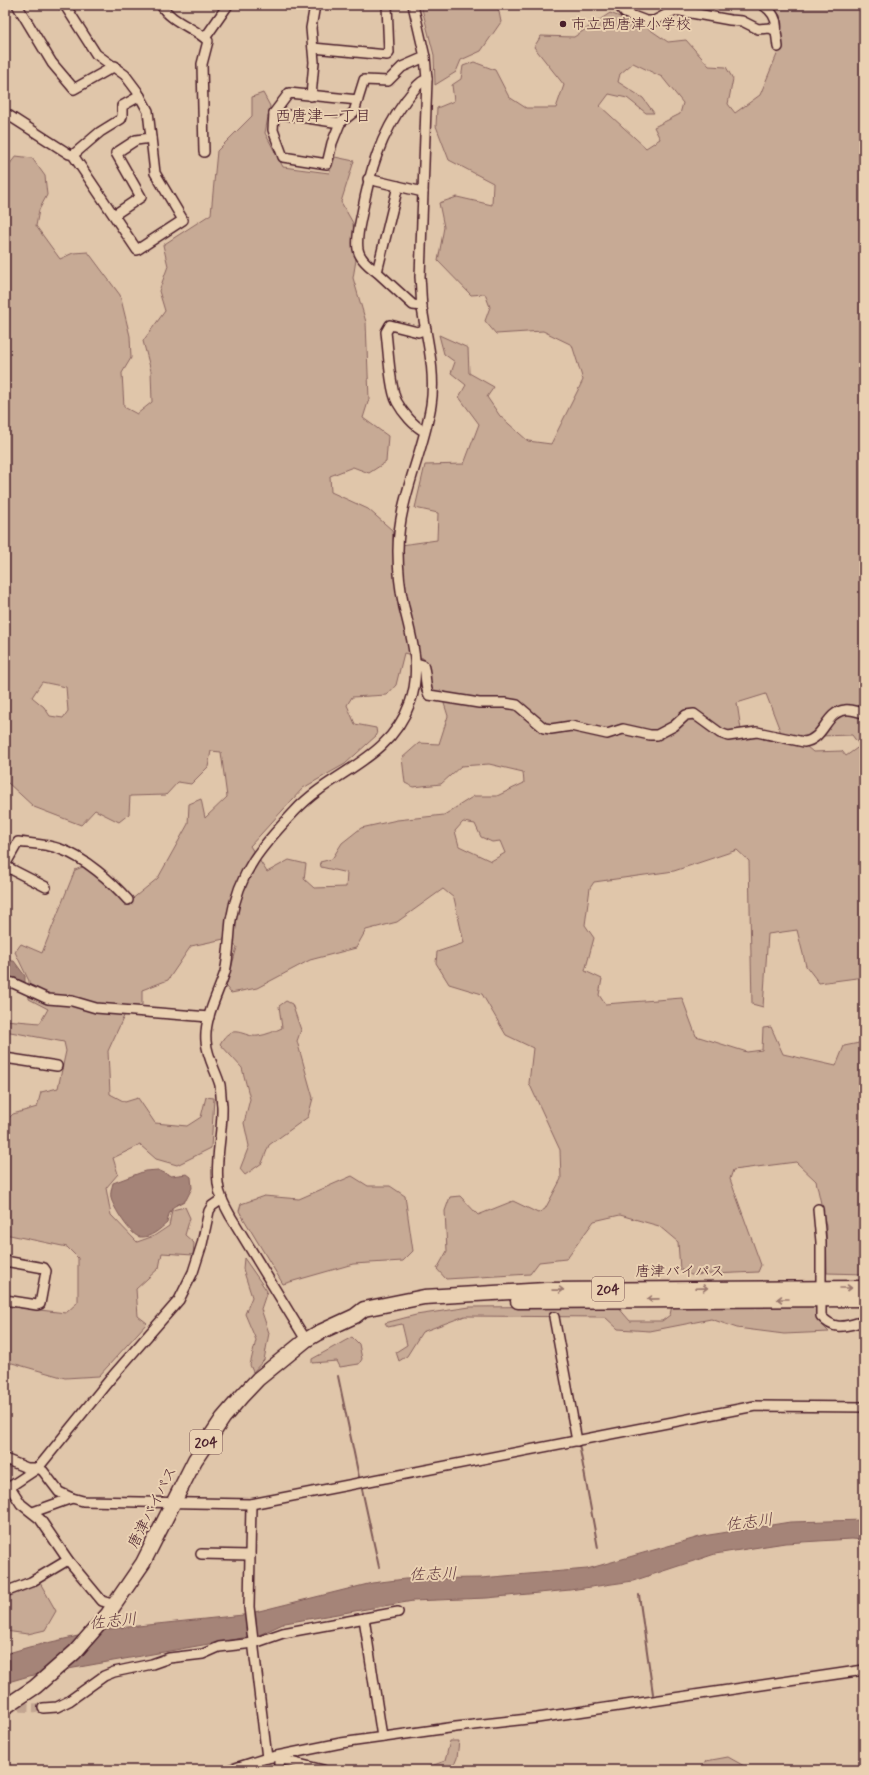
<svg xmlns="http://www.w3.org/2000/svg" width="869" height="1775" viewBox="0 0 869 1775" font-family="Mynerve,'Klee One',sans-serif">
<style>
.green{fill:#c7aa95;stroke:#886460;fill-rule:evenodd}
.water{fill:#a58478;stroke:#815c59}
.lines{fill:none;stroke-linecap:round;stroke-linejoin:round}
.stream{stroke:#815c59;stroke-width:2}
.minor-tunnel{stroke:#c2a591;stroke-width:9;stroke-dasharray:9 4.5;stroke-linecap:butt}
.minor-casing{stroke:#4a1f2b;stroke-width:12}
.highway-casing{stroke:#4a1f2b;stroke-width:17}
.minor{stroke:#ead1b2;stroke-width:9}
.highway{stroke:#ead1b2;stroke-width:14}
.oneway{stroke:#9a786e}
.poi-dot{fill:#4a1f2b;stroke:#ead1b2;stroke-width:1.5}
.labels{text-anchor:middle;stroke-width:4;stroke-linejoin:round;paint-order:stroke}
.shield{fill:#ead1b2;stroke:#7a5454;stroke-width:1}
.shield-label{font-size:14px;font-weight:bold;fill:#4a1f2b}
.poi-label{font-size:15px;fill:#4a1f2b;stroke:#ead1b2;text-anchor:start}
.street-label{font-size:15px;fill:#4a1f2b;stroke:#ead1b2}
.neighbourhood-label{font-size:16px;fill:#4a1f2b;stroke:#ead1b2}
.water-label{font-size:16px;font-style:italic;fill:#61383e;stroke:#ead1b2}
</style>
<rect width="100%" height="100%" fill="#e0c6aa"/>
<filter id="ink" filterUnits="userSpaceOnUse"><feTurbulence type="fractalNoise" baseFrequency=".025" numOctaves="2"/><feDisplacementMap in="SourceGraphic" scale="8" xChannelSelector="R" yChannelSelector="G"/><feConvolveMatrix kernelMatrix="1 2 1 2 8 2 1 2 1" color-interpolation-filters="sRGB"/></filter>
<g filter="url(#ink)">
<!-- green -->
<g class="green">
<polygon points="421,5 500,5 498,7 501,22 481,51 461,60 456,72 435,85 434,55"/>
<path d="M767,5H864V977L819,983L806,966L797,930L768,934L763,1007L752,1004L749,861L737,850L674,871L594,882L590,888L585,925L594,938L585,971L602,979L599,995L605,1004L682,998L696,1036L747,1052L762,1050L763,1028L771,1027L783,1054L836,1066L844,1046L864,1042V1274L827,1273L826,1226L816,1181L796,1162L733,1170L730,1179L761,1265L758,1272L691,1275L680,1269L678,1242L659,1226L620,1215L594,1221L566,1259L539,1262L530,1274L446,1279L437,1269L447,1251L445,1211L450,1197L460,1196L478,1215L513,1201L538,1213L545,1209L561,1179L560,1150L529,1083L533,1048L506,1035L482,994L449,984L436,963L437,952L464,943L454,898L443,889L397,922L366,930L356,948L310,960L257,988L231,993L226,987L237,947L224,939L191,946L168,980L142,990V1005L125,1014L108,1051L110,1094L125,1102L138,1098L155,1123L187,1126L201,1117L206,1097L214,1098L211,1148L177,1165L156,1159L140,1145L113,1158L118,1174L106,1188L111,1215L137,1242L154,1236L169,1226L172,1210L185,1207L190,1218L185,1235L194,1243L193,1255L162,1253L159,1268L136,1289L138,1316L147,1323L99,1376L65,1378L12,1363L5,1365V1306L66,1313L78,1302V1258L67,1247L5,1234V1122L13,1114L37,1107L41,1092L58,1088L66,1051L64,1042L5,1031V1020L40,1023L48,1009L29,999V981L15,952L21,944L42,953L75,870L85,866L131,900L158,878L188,824L189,804L201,799L205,818L227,797L221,752L211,751L208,767L191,784L178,782L166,795L130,796L129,814L119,822L95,810L81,825L34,807L8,783L5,784V170L16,156L32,158L45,176L47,195L39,210L36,226L60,259L73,253L88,252L120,295L130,336L131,358L122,373L124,407L137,414L152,402L151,371L143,341L165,311L159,291L168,266L163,245L211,214L217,151L252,116V97L263,93L270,106L265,133L283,167L329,173L335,157L354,161L341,202L353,223L356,260L353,278L366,322L369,399L363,418L388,436L386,462L369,473L353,467L330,476L331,492L368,509L392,530L394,546L437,540L438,513L415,508L425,465L464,464L479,424L459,397L466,385L451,373L455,362L444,354L439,335L468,348L469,373L494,387L487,397L500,416L528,441L551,444L583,380L572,345L543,331L496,334L485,321L490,307L485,294L471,295L438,261L444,227L439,203L457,197L492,205L493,183L449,160L436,126L437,108L454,101L452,85L461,79L463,66L474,62L495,70L509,97L526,108H556L564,85L534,47L541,36L574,37L610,13L646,27L668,42L686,40L709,66L726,67L733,79L728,104L735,113L760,95L781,45L780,15ZM633,63L662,77L683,103L680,114L654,127L660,139L646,148L600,106L609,94L627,98L646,113H654L643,98L618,82L620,74ZM404,653L423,658L425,689L441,694L448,716L439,744L419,743L402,758L405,783L413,787L441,784L461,766L489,764L523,772L524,783L497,796H474L444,815L397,820L361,828L342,843L332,859L320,862L321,867L347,873L346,887L314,888L304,879L306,864L289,860L267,872L250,846L303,788L345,764L377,735L376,728L355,724L347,705L352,697L387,695L396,685ZM42,682L66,687L68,711L63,718L50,716L44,707L32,697ZM766,694L781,733L814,741L820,736L852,735L860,746L846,756L842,751L813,752L806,746L758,735L742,736L737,703ZM463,822L475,824L481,837L492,842L500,841L505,853L491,861L459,846L455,831Z"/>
<path d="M286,1001L292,1004L301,1030L297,1041L313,1098L308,1117L269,1145L262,1163L245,1175L240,1169L249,1146L244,1123L250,1099L242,1068L220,1044C232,1021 244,1038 258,1036C266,1035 275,1031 282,1028L279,1006Z"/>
<polygon points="352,1176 368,1186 390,1186 405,1196 413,1251 403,1261 353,1264 283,1284 239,1211 241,1204 264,1196 299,1199"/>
<polygon points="244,1258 267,1291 261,1309 269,1333 264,1360 253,1372 250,1365 256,1340 245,1314 252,1297 243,1269"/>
<polygon points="672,1305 815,1306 819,1322 829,1332 784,1334 737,1328 711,1319 650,1331 618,1329 605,1317 465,1316 422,1332 407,1356 399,1361 396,1352 407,1345 402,1324 388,1327 385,1323 416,1315 470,1307 617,1306 630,1321 662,1321 670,1315"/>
<polygon points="352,1337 359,1344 362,1359 359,1364 340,1367 337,1361 312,1363 312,1359"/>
<polygon points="39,1581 56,1611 45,1630 28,1634 5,1631 5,1594"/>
<polygon points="450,1741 459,1741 457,1758 452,1770 420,1770 445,1761"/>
<polygon points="728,1757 746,1767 746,1770 700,1770 706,1761"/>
</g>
<!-- water -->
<g class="water">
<polygon points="8,961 14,961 25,976 25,983 16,978 7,977 6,967"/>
<path d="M158,1170L171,1176L187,1174L191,1177L192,1188L186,1200L173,1207L169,1214L167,1223C160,1229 151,1238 140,1237C131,1236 113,1207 111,1198C110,1193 112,1187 113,1183L145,1171Z"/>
<polygon points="864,1520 864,1540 852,1539 785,1543 715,1554 633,1581 570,1590 487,1598 413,1601 285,1623 259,1635 29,1676 5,1683 5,1654 29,1647 109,1629 243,1615 372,1583 405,1579 481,1578 587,1569 703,1536 790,1522"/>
</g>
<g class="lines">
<!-- stream -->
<g class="stream">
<polyline points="338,1376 359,1477"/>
<polyline points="579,1444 598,1548"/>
<polyline points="362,1489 379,1567"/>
<polyline points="639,1595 653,1694"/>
</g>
<!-- minor-tunnel -->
<polyline class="minor-tunnel" points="6,1707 43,1708"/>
<defs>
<g id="minor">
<polyline points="17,5 52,63 74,89 115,66"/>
<path d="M161,5C172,23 194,27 208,41L202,64L204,152"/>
<polyline points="618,5 625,13 646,21 654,21 675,10 730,20 742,21 758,29 770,28 776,31 778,47"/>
<path d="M763,5C772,11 778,20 776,31"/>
<polyline points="205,38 228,5"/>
<polyline points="313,48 387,55 389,53 387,5"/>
<polyline points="311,96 314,62 311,28 315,5"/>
<polyline points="358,100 289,93 274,113 273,130 283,157 327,164 332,143 340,123 354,112 364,80 388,81 402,67 425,57"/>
<polyline points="5,113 69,154 73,155 137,250 183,220 155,173 148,111 137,91 125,75 96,54 66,7 63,5"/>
<polyline points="274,113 340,123"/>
<polyline points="73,155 100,132 121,119 122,116 122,106 140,96"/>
<polyline points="368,179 423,192"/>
<polyline points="114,215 141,197 116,153 136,140 151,138"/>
<polyline points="377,272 398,186"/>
<path d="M422,306L413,305L377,272C370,267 359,258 358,249C356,237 360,224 362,213C370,170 380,136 406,100C413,92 417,83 427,79"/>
<path d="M424,431C414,426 403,413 397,402C390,390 388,347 386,332L390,325L418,332L426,329"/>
<path d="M416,663L423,665C427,674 424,687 429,695L479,703H505L517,705L544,728L551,729L571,726L607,734L623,729L650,735H657L674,726L686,715L694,714L720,733L728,736L757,732L804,742C825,739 825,712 845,710C851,709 858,712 864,713"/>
<path d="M5,865L18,842C32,844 47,844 60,849C84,857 112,882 128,900"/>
<polyline points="5,866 46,887"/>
<polyline points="5,982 13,983 48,999 72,1001 96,1008 209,1017"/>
<polyline points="5,1058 57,1066"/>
<path d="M818,1209L821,1242V1316C835,1332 846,1326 864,1321"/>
<polyline points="5,1261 44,1268 46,1271 40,1304 37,1305 5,1300"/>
<polyline points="554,1317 577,1441"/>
<path d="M306,1340L231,1217C225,1206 219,1196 218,1183C215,1158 223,1132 222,1106C221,1099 221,1092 220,1085C216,1071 207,1057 206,1041C204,1018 218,994 225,972C229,955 229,938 231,920C239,871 262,846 295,811C333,770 389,761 410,703C422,670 412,640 404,607C400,589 398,570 398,551C398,500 423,454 431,405C436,372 427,340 422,308C421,297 421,287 420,277L427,79L425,57L413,5"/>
<polyline points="5,1459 27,1468 38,1468 43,1471 59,1492 72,1498 83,1501 251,1504 755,1406 864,1407"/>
<polyline points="10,1487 21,1504 40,1519 68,1560 102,1601 115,1605"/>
<polyline points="5,1490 38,1468 111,1378 179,1300 193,1272 202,1244 209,1211 212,1206 222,1199"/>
<polyline points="251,1504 249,1607 267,1758"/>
<polyline points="33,1512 72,1498"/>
<polyline points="201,1554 250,1555"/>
<polyline points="5,1592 31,1582 68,1560"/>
<polyline points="364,1618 382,1737"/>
<polyline points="43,1708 57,1707 69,1701 104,1676 114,1672 152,1664 169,1658 203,1654 219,1647 254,1643 283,1633 398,1612"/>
<polyline points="279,1756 287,1761 323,1770"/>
<polyline points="279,1756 279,1770"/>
<polyline points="229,1770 267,1758 341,1743 456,1727 537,1718 864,1670"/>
</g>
<g id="highway">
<polyline points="518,1301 864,1299"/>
<polyline points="5,1707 35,1687 75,1652 108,1614 143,1563 195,1460 223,1418 241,1397 258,1379 306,1340 318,1333 355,1316 364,1309 424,1297 546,1290 864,1288"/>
</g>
</defs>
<!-- minor casing -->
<use href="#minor" class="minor-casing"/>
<!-- highway casing -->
<use href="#highway" class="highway-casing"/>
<!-- minor -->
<use href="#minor" class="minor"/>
<!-- highway -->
<use href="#highway" class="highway"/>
</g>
<!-- one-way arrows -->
<defs><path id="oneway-shaft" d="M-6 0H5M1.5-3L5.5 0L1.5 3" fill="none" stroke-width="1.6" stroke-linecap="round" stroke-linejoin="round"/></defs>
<g class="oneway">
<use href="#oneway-shaft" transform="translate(702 1288) rotate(-2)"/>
<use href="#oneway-shaft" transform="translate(846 1288)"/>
<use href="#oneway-shaft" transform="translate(558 1290) rotate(-1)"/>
<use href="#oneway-shaft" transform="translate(653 1299) rotate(179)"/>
<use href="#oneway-shaft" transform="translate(783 1299) rotate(-180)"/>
</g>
</g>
<!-- markers -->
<circle class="poi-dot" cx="563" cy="24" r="4"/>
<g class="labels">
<!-- shield labels -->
<g class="shield">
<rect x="592" y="1277" width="32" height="24" rx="3"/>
<rect x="190" y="1430" width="32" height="24" rx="3"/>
</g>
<g class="shield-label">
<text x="608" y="1294">204</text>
<text x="206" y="1447">204</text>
</g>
<!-- poi labels -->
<g class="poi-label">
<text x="571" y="29">市立西唐津小学校</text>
</g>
<!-- street labels -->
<g class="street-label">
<text x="680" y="1276">唐津バイパス</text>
<text transform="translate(152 1507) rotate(-63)" y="5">唐津バイパス</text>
</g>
<!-- neighbourhood labels -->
<g class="neighbourhood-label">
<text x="323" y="121">西唐津一丁目</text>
</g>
<!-- water labels -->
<g class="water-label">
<text transform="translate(749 1521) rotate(-7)" y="6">佐志川</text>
<text transform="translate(433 1573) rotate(-2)" y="6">佐志川</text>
<text transform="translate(113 1620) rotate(-6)" y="6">佐志川</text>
</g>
</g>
<!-- margin -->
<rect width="869" height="1775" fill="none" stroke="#ead1b2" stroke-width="20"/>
<rect x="10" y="10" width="849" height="1755" fill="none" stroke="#4a1f2b" stroke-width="1.5" filter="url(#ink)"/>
</svg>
